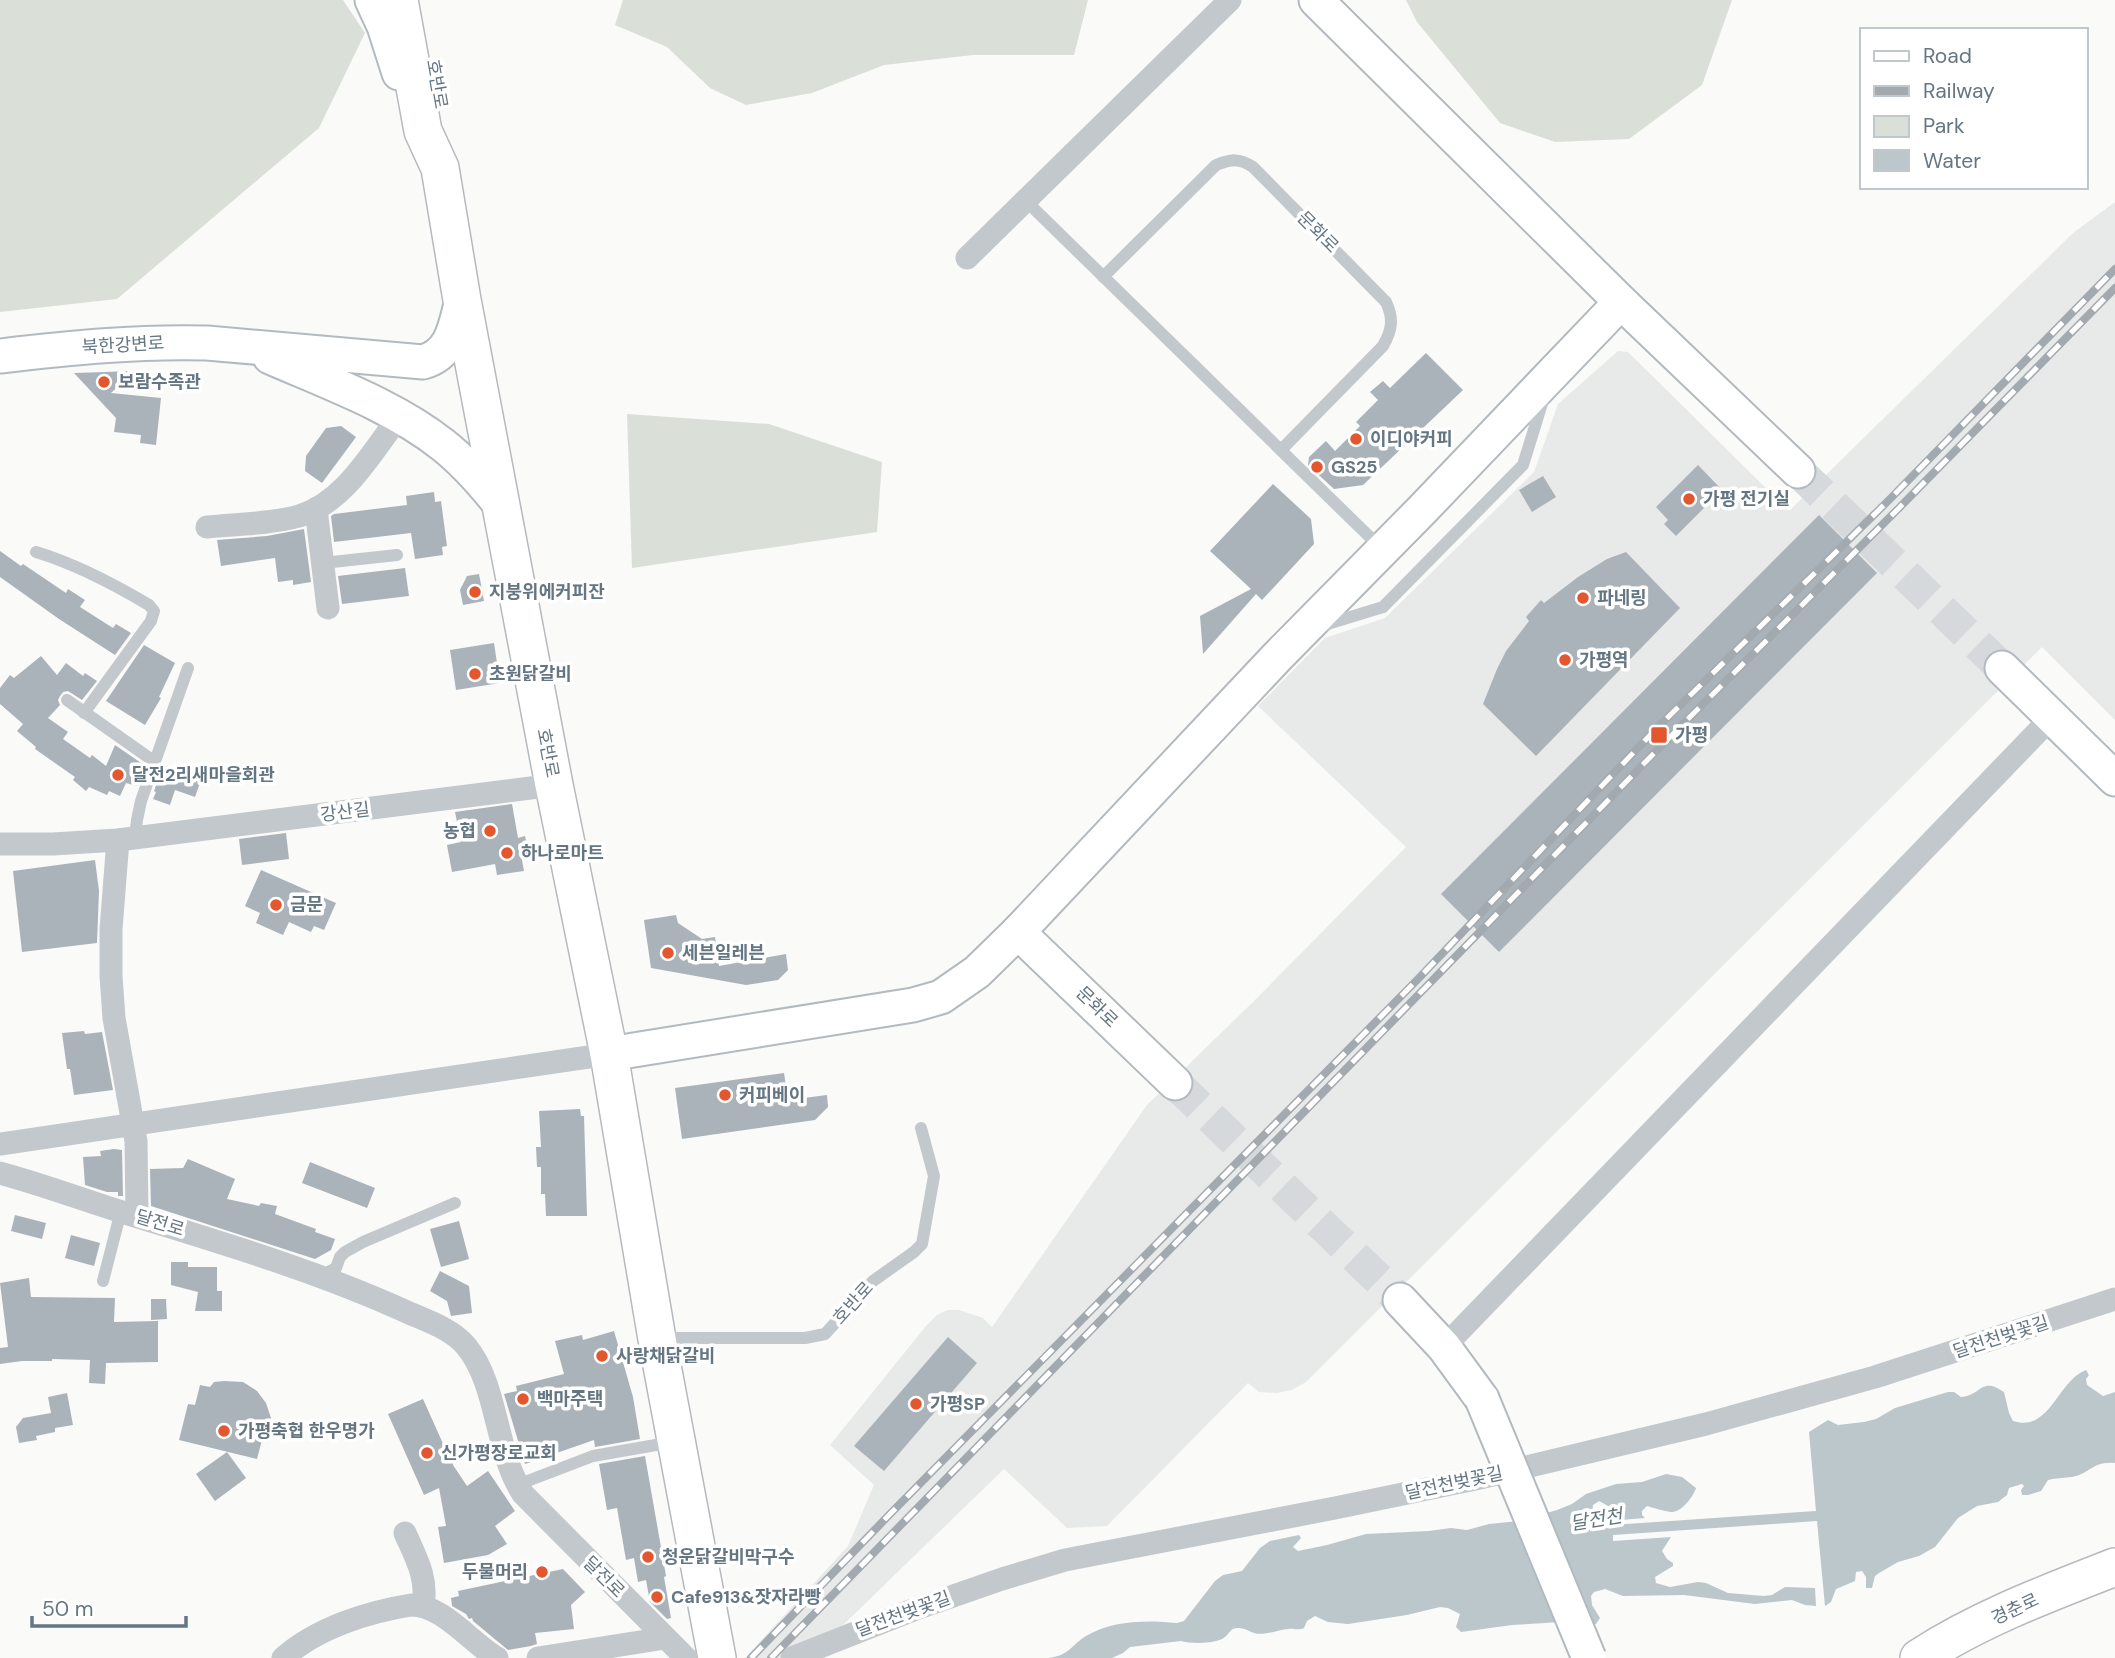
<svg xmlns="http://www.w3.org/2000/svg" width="2115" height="1658" viewBox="0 0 2115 1658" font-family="'DM Sans','Noto Sans KR',sans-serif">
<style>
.built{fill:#e8e9e9}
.green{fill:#dadfd7}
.water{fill:#bbc7cb}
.building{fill:#aab3b9}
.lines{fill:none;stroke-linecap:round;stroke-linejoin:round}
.secondary-tunnel{stroke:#d5d9db;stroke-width:33;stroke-dasharray:33 17;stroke-linecap:butt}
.secondary-casing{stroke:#b3babf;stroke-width:37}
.primary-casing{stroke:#b5babe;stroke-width:40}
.lane{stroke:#c3c8cc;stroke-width:12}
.street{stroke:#c3c8cc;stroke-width:23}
.secondary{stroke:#fff;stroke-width:33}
.primary{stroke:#fff;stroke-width:37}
.rail-casing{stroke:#a2aab0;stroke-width:8}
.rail{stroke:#fff;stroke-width:5;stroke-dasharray:16;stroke-linecap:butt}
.secondary-bridge-casing{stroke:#b3babf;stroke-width:37;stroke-linecap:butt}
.secondary-bridge{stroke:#fff;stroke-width:33}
.poi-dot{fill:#e4572e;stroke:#fff;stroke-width:2.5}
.labels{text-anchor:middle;stroke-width:7;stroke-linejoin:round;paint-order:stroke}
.street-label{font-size:18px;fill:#657683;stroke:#fff}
.poi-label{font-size:18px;font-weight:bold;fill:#657683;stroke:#fff;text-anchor:start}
.water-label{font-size:19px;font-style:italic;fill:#60757c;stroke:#fff}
</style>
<rect width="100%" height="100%" fill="#fafaf8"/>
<!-- built -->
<polygon class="built" points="2115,202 2115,720 2042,647 1306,1382 1292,1390 1277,1393 1259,1392 1248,1383 1107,1526 1067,1528 1004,1469 809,1658 745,1658 848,1546 874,1485 830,1445 926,1326 937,1315 947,1310 959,1310 983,1318 992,1327 1147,1105 1254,1001 1406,847 1258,706 1325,638 1385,618 1534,472 1558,404 1618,351 1628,352 1789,511 2073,233"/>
<!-- green -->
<g class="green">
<polygon points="0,0 343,0 365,33 319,128 117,299 0,312"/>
<polygon points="623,0 1088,0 1074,55 973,55 884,65 812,93 746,105 710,88 667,47 615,25"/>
<polygon points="1406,0 1732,0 1702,85 1629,139 1555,142 1500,123 1417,22"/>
<polygon points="627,414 769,424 882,462 877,532 632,568"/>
</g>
<!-- water -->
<path class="water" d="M2086,1370L2089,1375L2086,1379L2087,1385L2103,1396L2115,1392V1463C2092,1461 2090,1474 2072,1477C2064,1478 2056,1478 2048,1480L2041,1491L2028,1495H2022L2021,1490L2024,1486L2022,1484L2009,1488L2007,1495L1998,1502L1977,1506L1958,1518L1935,1547L1919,1556L1898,1562L1879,1573L1875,1576L1872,1588H1866V1577L1862,1571L1856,1572L1855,1581L1836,1589L1831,1602L1825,1606L1817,1521L1613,1535V1541L1671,1537L1662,1551L1667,1559L1673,1563V1566L1655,1577L1656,1583L1670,1587L1698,1582L1706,1583L1728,1593L1764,1596L1772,1595L1785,1587L1815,1588L1816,1606L1805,1605L1792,1600L1755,1604L1684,1595L1623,1596L1605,1589L1594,1592L1591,1596L1592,1605L1600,1618L1596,1624L1561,1622L1512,1625L1461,1632L1456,1627L1460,1614L1448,1608L1440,1607L1407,1615L1348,1624L1328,1622L1315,1616L1307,1621L1304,1628C1297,1631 1294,1628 1288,1629C1278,1630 1264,1636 1254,1633C1249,1631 1244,1628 1238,1628C1230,1628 1230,1633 1225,1637C1217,1644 1191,1644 1181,1641L1130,1647L1123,1653L1112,1658H1049C1070,1655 1070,1646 1086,1636C1113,1620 1147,1620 1177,1623L1184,1621L1215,1581L1223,1575L1242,1571L1260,1548L1270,1541L1299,1535L1301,1538L1293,1547L1298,1551L1327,1545L1366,1534L1429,1531L1451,1528L1467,1530L1489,1524L1519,1521L1557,1510L1572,1504L1586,1494L1616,1484L1642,1482L1666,1474L1682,1477L1696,1488C1693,1497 1681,1513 1671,1512C1664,1511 1654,1508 1647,1506L1642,1511V1515L1645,1518L1620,1520L1612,1512L1610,1507L1599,1501L1593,1505C1591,1517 1601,1518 1610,1520L1612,1525L1816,1511L1809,1432L1828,1420L1838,1425L1864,1422L1876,1419L1895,1408L1948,1392H1954L1961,1397C1982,1395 1981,1376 2004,1392L2009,1413L2013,1421C2050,1433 2057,1381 2086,1370Z"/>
<!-- building -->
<g class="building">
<polygon points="1426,353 1463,390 1363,485 1334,489 1308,465 1309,457 1326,441 1335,451 1360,426 1356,422 1378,400 1370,392 1383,381 1390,388"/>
<polygon points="134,371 111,393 161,398 156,445 140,443 141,435 114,432 116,418 74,373"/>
<polygon points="341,426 356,437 322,483 305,471 306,456 326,428"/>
<polygon points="1698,465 1722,490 1676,536 1664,524 1668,520 1656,507"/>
<polygon points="1543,476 1556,497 1532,512 1519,490"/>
<polygon points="1273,484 1311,519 1314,544 1262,600 1256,594 1203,654 1200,616 1251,589 1210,551"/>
<polygon points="434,492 435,502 441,501 447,546 442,547 443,555 415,559 411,533 334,542 331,516 334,514 407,505 406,496"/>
<polygon points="1819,515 1877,573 1499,952 1441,894"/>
<polygon points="304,529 311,582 293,585 293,580 278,582 275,558 221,566 217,540 267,536"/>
<polygon points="0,551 21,566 23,564 66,593 68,589 85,600 80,607 113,628 116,624 131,633 115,655 59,619 0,577"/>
<polygon points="1626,552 1680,608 1536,756 1483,704 1497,669 1506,651 1529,621 1526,617 1541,600 1544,603 1578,577 1607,559"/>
<polygon points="405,568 409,596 342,604 338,576"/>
<polygon points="479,574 484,601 463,605 460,590 467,576"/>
<polygon points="494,643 500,683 456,690 450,650"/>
<polygon points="144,645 175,663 159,697 161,698 145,725 106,701"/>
<polygon points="41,656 57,675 66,663 83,676 85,673 97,681 82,700 68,691 63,692 60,696 58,700 60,705 48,718 68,732 63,739 90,758 92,755 106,766 115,745 144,765 137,786 126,783 120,796 109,791 107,795 89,787 86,791 73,780 75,777 35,749 36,747 17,731 23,724 0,704 0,688 10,675 14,678"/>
<polygon points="163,764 201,780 195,797 175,790 170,805 153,799 156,792 154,791"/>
<polygon points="512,804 518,838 525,836 529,854 521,855 524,871 497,875 495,864 452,872 447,845 461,842 455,812"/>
<polygon points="286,833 289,859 242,865 239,839"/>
<polygon points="95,860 99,891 97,943 22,952 13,871"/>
<polygon points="261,870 336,903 324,930 314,926 311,932 289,922 283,935 256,923 260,913 245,906"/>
<polygon points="676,915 678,923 702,939 715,937 719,966 786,954 788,970 778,980 746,985 651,968 644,920"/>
<polygon points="84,1031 85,1034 102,1032 113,1090 74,1095 70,1069 67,1069 62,1033"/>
<polygon points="784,1073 788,1100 827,1095 828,1107 815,1120 682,1139 675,1088"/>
<polygon points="580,1109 581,1116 584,1116 587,1216 546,1216 545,1194 541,1194 541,1167 537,1167 536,1147 541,1147 539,1111"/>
<polygon points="114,1149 122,1150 123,1196 118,1196 118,1192 107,1192 85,1185 83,1157 101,1156 100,1151"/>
<polygon points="188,1159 235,1179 227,1199 259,1206 261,1203 277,1206 275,1214 316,1229 315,1232 335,1239 331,1250 315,1259 151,1206 150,1169 183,1168"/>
<polygon points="310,1162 375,1188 367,1208 302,1183"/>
<polygon points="15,1215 46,1223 42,1239 11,1231"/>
<polygon points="459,1221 469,1259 441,1267 430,1229"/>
<polygon points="71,1235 100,1243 94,1266 65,1258"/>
<polygon points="171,1262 188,1262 188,1267 217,1267 217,1291 222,1291 222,1311 195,1311 198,1292 171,1285"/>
<polygon points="440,1271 469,1286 472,1313 451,1316 447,1301 430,1291"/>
<polygon points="29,1278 31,1297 115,1298 114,1322 158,1321 158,1362 106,1363 105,1384 89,1383 90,1360 52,1359 52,1361 22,1361 0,1364 0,1348 8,1347 0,1283"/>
<polygon points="151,1299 166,1299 167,1319 151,1320"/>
<polygon points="614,1331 633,1397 640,1439 595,1447 594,1440 525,1464 504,1394 517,1391 516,1386 564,1374 555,1341 582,1335 583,1340"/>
<polygon points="948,1337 977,1363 884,1471 854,1446"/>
<polygon points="224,1381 243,1382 257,1391 266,1403 271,1418 272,1430 269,1442 262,1440 257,1459 179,1440 188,1404 195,1405 200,1385 210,1387 214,1382"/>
<polygon points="67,1393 73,1425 55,1428 55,1432 36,1436 37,1440 19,1443 16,1427 23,1418 51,1413 48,1397"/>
<polygon points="423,1399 449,1457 454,1460 453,1465 467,1486 488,1471 515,1511 495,1526 507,1544 488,1555 444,1563 438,1527 446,1526 439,1488 424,1495 388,1414"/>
<polygon points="227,1452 246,1478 215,1501 196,1474"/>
<polygon points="645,1456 666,1576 664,1577 671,1618 667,1619 650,1602 646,1580 638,1582 634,1558 626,1560 617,1508 607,1510 599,1464"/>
<polygon points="563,1569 585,1592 571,1605 574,1629 535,1633 537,1644 531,1646 508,1650 473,1621 472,1618 469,1619 466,1614 452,1606 451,1598 459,1596 458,1591"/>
</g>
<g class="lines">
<!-- secondary-tunnel -->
<g class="secondary-tunnel">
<polyline points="1798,471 2002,668"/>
<polyline points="1175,1083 1400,1300"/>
</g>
<defs>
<g id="secondary">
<polyline points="372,0 384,26 399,73"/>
<polyline points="1316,0 1621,302 1798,471"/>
<path d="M0,356C69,348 138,341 207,343L423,362C452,354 455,327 462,300"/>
<path d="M270,357C327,382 394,406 443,445C466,463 484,484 502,507"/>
<polyline points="2002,668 2115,779"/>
<polyline points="1018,932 1175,1083"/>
<polyline points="609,1054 913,1005 941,997 977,972 1018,932 1277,657 1421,511 1621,302"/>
<polyline points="1400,1300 1444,1347 1482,1399"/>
</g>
<g id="primary">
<polyline points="399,0 423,131 440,168 462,300 554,785 609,1054 657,1339 717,1658"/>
<path d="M1919,1658C1979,1619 2048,1593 2115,1567"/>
</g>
</defs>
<!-- secondary casing -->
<use href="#secondary" class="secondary-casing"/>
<!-- primary casing -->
<use href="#primary" class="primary-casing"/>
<!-- lane -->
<g class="lane">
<polyline points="1026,201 1382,549"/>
<path d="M1103,277L1216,165C1232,159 1239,158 1253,167L1386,302C1394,319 1392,330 1383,346L1281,450"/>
<path d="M36,552C76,564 112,583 149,605L154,611L151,621L84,713"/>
<polyline points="323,563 397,555"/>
<polyline points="1321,626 1383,607 1523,465 1544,397"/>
<polyline points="67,700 155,762"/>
<polyline points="135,838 137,820 141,801 188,668"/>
<polyline points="320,1276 336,1268 340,1257 345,1252 363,1242 455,1203"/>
<polyline points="103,1281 121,1211"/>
<polyline points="662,1338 805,1338 825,1334 873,1281 914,1252 922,1244 934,1176 921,1128"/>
<polyline points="517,1485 593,1456 673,1442"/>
</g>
<!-- street -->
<g class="street">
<polyline points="967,258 1230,0"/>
<polyline points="316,509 328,608"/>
<path d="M207,527C237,524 270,524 299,516C345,502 371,453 399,417"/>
<polyline points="118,840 111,929 111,976 114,1018 136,1141 137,1216"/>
<polyline points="0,844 53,844 118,840 554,785"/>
<polyline points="0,1144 609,1054"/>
<path d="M0,1173C41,1184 81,1199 122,1212C218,1242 315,1270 407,1312C427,1321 452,1329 466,1346C498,1384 495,1452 523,1494L686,1658"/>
<polyline points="1444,1347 2052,717"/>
<path d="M405,1533C416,1558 428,1578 423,1606"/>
<path d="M283,1658C317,1628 367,1612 411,1605C443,1605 470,1642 497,1658"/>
<polyline points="538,1658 665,1638"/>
<polyline points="792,1658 913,1610 1002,1579 1065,1560 1335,1508 1480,1478 1706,1424 1875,1377 2115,1299"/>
</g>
<!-- secondary -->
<use href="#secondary" class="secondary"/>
<!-- primary -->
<use href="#primary" class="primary"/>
<defs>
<g id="rail">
<polyline points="751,1658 891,1513 1419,978 1655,730 1889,500 2115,269"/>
<polyline points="771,1658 1665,742 1897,510 2115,288"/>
</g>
</defs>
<!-- rail casing -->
<use href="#rail" class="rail-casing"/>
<!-- rail -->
<use href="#rail" class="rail"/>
<defs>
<polyline id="secondary-bridge" points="1482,1399 1589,1658"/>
</defs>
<!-- secondary-bridge casing -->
<use href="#secondary-bridge" class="secondary-bridge-casing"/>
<!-- secondary-bridge -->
<use href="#secondary-bridge" class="secondary-bridge"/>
</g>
<!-- markers -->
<g class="poi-dot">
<circle cx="104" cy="382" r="7"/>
<circle cx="1356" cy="439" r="7"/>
<circle cx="1317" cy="467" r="7"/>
<circle cx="1689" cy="499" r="7"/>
<circle cx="475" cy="592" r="7"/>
<circle cx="1583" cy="598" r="7"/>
<circle cx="1565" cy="660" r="7"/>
<circle cx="475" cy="674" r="7"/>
<rect x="1650" y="726" width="18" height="18" rx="3.5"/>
<circle cx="118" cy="775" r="7"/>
<circle cx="490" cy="831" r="7"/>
<circle cx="507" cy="853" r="7"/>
<circle cx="276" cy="905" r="7"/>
<circle cx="668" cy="953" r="7"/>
<circle cx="725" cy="1095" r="7"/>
<circle cx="602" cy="1356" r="7"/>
<circle cx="523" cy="1399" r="7"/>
<circle cx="916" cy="1404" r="7"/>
<circle cx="224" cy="1431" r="7"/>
<circle cx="427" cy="1453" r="7"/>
<circle cx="648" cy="1557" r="7"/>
<circle cx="542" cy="1572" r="7"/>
<circle cx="657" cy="1597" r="7"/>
</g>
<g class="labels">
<!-- street labels -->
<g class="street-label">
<text transform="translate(437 84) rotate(80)" y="6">호반로</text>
<text transform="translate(1318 232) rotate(45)" y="6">문화로</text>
<text transform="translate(123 345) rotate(-3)" y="6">북한강변로</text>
<text transform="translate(548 753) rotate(79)" y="6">호반로</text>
<text transform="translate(345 812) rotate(-7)" y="6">강산길</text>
<text transform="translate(1097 1007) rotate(44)" y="6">문화로</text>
<text transform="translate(160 1223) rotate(17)" y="6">달전로</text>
<text transform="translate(853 1303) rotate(-48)" y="6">호반로</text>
<text transform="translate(2001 1337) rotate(-18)" y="6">달전천벚꽃길</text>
<text transform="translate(1454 1483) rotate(-12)" y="6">달전천벚꽃길</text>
<text transform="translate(604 1577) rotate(45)" y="6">달전로</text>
<text transform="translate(2015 1609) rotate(-25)" y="6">경춘로</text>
<text transform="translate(903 1614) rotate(-20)" y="6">달전천벚꽃길</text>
</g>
<!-- poi labels -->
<g class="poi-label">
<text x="118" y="388">보람수족관</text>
<text x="1370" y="445">이디야커피</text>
<text x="1331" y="473">GS25</text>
<text x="1703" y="505">가평 전기실</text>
<text x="489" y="598">지붕위에커피잔</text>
<text x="1597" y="604">파네링</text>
<text x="1579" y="666">가평역</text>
<text x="489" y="680">초원닭갈비</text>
<text x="1675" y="741">가평</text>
<text x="132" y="781">달전2리새마을회관</text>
<text x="476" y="837" text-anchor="end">농협</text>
<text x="521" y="859">하나로마트</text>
<text x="290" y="911">금문</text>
<text x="682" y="959">세븐일레븐</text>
<text x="739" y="1101">커피베이</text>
<text x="616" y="1362">사랑채닭갈비</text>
<text x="537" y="1405">백마주택</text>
<text x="930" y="1410">가평SP</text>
<text x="238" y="1437">가평축협 한우명가</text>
<text x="441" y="1459">신가평장로교회</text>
<text x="662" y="1563">청운닭갈비막구수</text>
<text x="528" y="1578" text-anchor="end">두물머리</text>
<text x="671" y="1603">Cafe913&amp;잣자라빵</text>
</g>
<!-- water labels -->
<g class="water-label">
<text transform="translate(1596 1519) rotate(-9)" y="7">달전천</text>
</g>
</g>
<!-- legend -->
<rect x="1860" y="28" width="228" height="161" fill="#ffffff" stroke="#c1c8cd" stroke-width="2"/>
<rect x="1874" y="51" width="35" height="10" fill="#ffffff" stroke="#c1c8cd" stroke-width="2"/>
<text x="1923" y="63" font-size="21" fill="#657683">Road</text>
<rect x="1874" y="86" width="35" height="10" fill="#a2aab0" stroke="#c1c8cd" stroke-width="2"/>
<text x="1923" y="98" font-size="21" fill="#657683">Railway</text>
<rect x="1874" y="116" width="35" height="21" fill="#dadfd7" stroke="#c1c8cd" stroke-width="2"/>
<text x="1923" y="133" font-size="21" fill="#657683">Park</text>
<rect x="1874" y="150" width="35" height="21" fill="#bbc7cb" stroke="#c1c8cd" stroke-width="2"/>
<text x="1923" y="168" font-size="21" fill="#657683">Water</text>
<!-- scale -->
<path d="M32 1616v10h154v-10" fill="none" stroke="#657683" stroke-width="3.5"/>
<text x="42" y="1616" font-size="21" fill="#657683" stroke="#ffffff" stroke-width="5" paint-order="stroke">50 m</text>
</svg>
